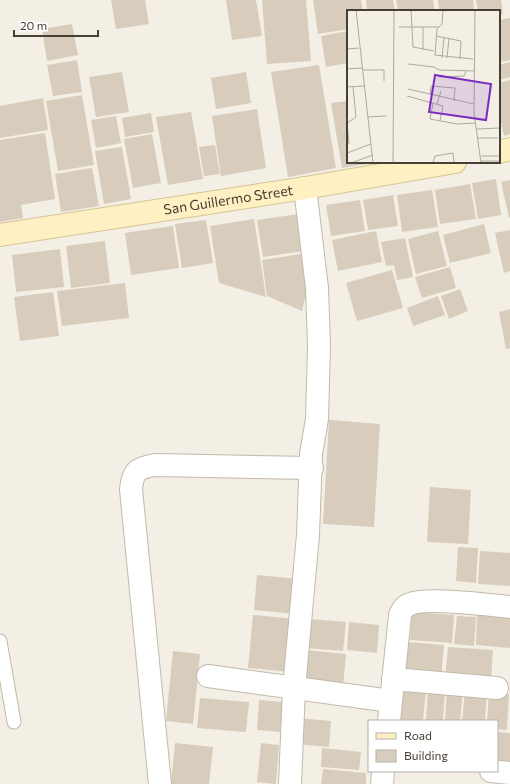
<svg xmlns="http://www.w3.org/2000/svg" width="510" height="784" viewBox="0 0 510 784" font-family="Commissioner,sans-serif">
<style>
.building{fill:#d8cdbd}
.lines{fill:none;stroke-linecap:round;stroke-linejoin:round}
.lane-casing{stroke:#c2b9aa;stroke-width:15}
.street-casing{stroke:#c2b9aa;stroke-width:24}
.secondary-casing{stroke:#d5c393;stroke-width:24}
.lane{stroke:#fff;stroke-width:13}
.street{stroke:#fff;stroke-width:22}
.secondary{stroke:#fff0c3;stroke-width:22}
.labels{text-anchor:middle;stroke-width:3.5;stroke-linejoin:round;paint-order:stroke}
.street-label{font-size:14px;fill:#463f34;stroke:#fff}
.inset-road{fill:none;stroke:#aea99e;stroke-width:1}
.view{fill:#7b2cbf;fill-opacity:0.15;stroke:#7b2cbf;stroke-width:2}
.inset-edge{fill:none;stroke:#463f34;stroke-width:2}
</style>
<rect width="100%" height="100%" fill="#f3efe5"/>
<!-- building -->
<g class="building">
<polygon points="111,0 145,0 149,24 116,29"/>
<polygon points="226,0 256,0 262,36 232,40"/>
<polygon points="262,0 306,0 311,61 267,64"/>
<polygon points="313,0 361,0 363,11 348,11 348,29 318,34"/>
<polygon points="366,0 393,0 395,11 367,11"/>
<polygon points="396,0 433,0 435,11 398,11"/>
<polygon points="438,0 473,0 474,11 439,11"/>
<polygon points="476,0 501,0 503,14 499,15 499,11 478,11"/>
<polygon points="510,18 510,60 499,62 499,20"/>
<polygon points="72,24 78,55 47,61 42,29"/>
<polygon points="348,31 348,63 326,67 321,36"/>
<polygon points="77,60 82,92 53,96 47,65"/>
<polygon points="510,62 510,77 499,80 499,65"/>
<polygon points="319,65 336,168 288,177 271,72"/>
<polygon points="122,72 129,112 96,117 89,77"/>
<polygon points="246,72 251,103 216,109 211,78"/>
<polygon points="510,80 510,134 504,136 499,113 499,83"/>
<polygon points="82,95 94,165 58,171 46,101"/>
<polygon points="43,98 48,130 0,138 0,106"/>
<polygon points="348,101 348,162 372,163 342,168 331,103"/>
<polygon points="257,109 266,168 221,176 212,116"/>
<polygon points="191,112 203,179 168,185 156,117"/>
<polygon points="151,113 154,132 125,137 122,118"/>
<polygon points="116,116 121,143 96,148 91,120"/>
<polygon points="45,133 55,199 21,205 23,218 0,222 0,140"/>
<polygon points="152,134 161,183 133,188 124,139"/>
<polygon points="215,145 220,174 204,176 199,147"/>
<polygon points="122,147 131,199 104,204 95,151"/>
<polygon points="92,168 99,206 61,212 55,174"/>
<polygon points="496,179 501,215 478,219 472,183"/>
<polygon points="510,180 510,218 509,218 501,182"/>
<polygon points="470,184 476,219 440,224 435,190"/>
<polygon points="432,190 438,227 402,232 397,195"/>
<polygon points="393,195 398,226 368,230 363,200"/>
<polygon points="360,200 365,231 331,236 326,205"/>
<polygon points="299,214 304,251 263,257 257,220"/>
<polygon points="254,219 266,297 219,283 210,226"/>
<polygon points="206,220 213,263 182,268 175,224"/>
<polygon points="484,224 491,253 450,263 443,235"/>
<polygon points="173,226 179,268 131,275 125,233"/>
<polygon points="510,230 510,271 504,273 495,233"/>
<polygon points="376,231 382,262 338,271 332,240"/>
<polygon points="438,231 447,266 416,274 408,239"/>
<polygon points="405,238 413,277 397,280 394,265 386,266 381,242"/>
<polygon points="105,241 110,283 71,288 66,246"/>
<polygon points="60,249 64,287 16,292 12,255"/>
<polygon points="301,254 307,290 302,311 267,296 262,260"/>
<polygon points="450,267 456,288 422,298 415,277"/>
<polygon points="392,270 403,308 357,321 346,283"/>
<polygon points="125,283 129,318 62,326 57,291"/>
<polygon points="460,289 468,311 449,319 441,296"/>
<polygon points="53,292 59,336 20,341 14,297"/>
<polygon points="438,296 445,315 413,326 407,308"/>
<polygon points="510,309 510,348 506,349 499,312"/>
<polygon points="329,420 380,424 374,527 323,524"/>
<polygon points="430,487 471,490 468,544 427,542"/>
<polygon points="458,547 478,548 476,583 456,581"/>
<polygon points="480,551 510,553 510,586 478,584"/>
<polygon points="257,575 298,579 295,614 254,610"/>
<polygon points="412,612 454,615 452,643 410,640"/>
<polygon points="253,615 295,619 290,672 248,668"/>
<polygon points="477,615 510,618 510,648 476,645"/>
<polygon points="457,616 476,617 474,646 454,644"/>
<polygon points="309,619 346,622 343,651 306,648"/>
<polygon points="349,622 379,625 377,653 347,650"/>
<polygon points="407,642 444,645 441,679 404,676"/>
<polygon points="448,647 493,650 491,682 445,679"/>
<polygon points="305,650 346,654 343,686 302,682"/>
<polygon points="173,651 200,654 193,724 166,721"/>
<polygon points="399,687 426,689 423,721 396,719"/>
<polygon points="428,689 445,690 443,721 426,721"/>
<polygon points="447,689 463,691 460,721 445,721"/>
<polygon points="465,691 487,692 485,721 462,721"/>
<polygon points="489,692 509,694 507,730 497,729 497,721 487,721"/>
<polygon points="200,698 249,702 246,732 197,728"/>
<polygon points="259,700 283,702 280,732 257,730"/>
<polygon points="298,718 331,721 329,747 296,744"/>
<polygon points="497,732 510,733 510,764 497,763"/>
<polygon points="175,743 213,747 209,784 171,784"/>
<polygon points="261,743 279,745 276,784 257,782"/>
<polygon points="322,748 361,752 359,770 321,767"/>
<polygon points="323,769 366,773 366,784 321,784"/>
</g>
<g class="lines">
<defs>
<polyline id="lane" points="0,641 14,722"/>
<g id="street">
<polyline points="208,676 391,701"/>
<polyline points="393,679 497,688"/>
<path d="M389,721L400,615C402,610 404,606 410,604C425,597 490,605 510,607"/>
<polyline points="491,771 510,773"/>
<path d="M160,784L131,489C133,471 137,468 155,465L312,468"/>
<polyline points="290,784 294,688 308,535 311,454 317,419 319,345 317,288 305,188"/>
<polyline points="382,784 383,771"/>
</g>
<g id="secondary">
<polyline points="499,152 510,149"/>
<path id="s1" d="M0,235L305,188L455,162"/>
</g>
</defs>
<!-- lane casing -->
<use href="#lane" class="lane-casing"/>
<!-- street casing -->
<use href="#street" class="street-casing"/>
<!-- secondary casing -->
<use href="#secondary" class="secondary-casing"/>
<!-- lane -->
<use href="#lane" class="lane"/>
<!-- street -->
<use href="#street" class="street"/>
<!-- secondary -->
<use href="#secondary" class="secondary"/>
</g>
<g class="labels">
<!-- street labels -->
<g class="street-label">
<text dy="5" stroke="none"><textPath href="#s1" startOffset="231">San Guillermo Street</textPath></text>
</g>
</g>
<!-- overview -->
<g transform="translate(347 10)">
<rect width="153" height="153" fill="#f3efe5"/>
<path class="inset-road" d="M9,0L26,153M64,0L66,37L87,41M96,0L95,14L90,19L88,45L126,49M128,0L127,103L134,153M52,17H92M89,26L114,31L113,49M0,39L12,38M76,40V17M95,48L97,27M100,48L102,28M61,54L87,57L92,60L127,61M0,59L15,58M16,60H37V71M92,67L117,66L119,61M0,77L17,76M61,79L127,94M83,85L84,76L108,78L107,91M60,86L96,96L93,111M86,93L83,109L110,114L128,113M90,94L94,81M21,107L39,106M0,113L9,107L6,77M0,113L2,134M130,119L153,118M131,128H151M0,143L24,134M134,146H153M134,151H153M4,153L26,145M46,153L47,0M86,153L88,146L106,143L107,153"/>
<path class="view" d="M88,65L144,74L139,110L82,102Z"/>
<rect width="153" height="153" class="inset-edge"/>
</g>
<!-- legend -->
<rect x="368" y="720" width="130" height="52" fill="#ffffff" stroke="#b5b2ae"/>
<rect x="376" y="733" width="20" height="6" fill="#fff0c3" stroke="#b5b2ae"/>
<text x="404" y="740" font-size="12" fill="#463f34">Road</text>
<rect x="376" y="750" width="20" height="12" fill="#d8cdbd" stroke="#b5b2ae"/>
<text x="404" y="760" font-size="12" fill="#463f34">Building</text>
<!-- scale -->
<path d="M14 30v6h84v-6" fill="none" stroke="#463f34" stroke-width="2"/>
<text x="20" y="30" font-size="12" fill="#463f34" stroke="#ffffff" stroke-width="3" paint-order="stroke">20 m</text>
</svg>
